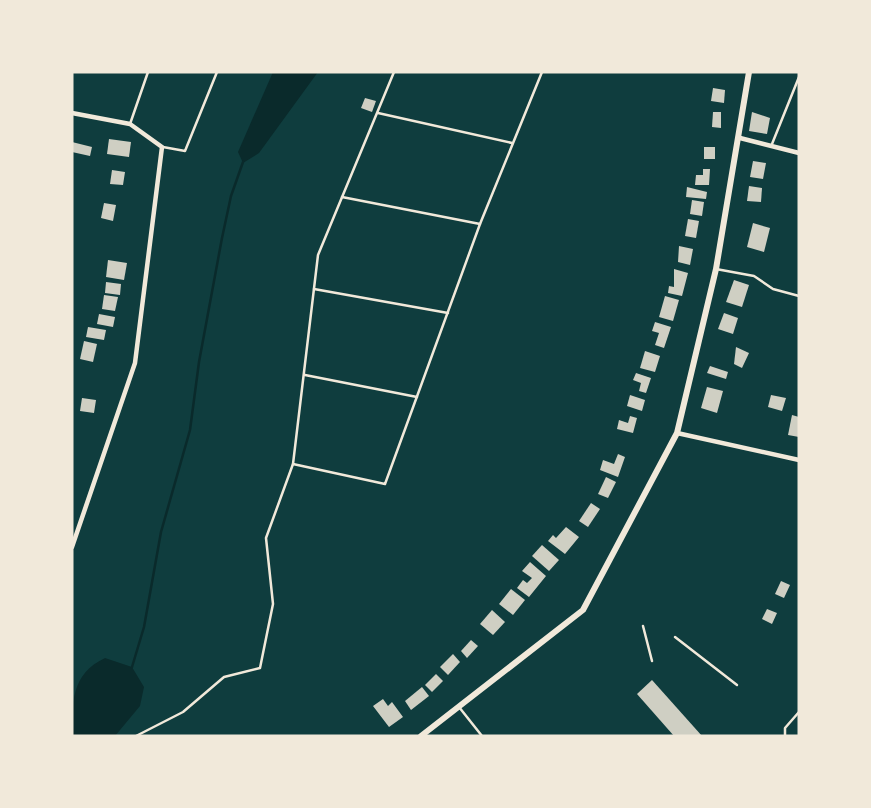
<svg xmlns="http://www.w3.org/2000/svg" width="871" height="808" viewBox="0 0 871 808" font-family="'Roboto Serif',serif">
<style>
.water{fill:#0a2a2b}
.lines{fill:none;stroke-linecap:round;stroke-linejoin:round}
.stream{stroke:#0a2a2b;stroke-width:2.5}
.building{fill:#cfcfc3}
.service{stroke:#f1e9da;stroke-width:2.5}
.minor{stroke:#f1e9da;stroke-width:4.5}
.tertiary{stroke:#f1e9da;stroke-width:6}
</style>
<rect width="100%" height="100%" fill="#0f3d3e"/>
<!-- water -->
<g class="water">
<polygon points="273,72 318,72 259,153 243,163 238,152"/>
<path d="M105,658L132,667L144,687L140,706L115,736H72C72,703 71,674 105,658Z"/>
</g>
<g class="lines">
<!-- stream -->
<polyline class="stream" points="132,667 144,627 161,532 190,430 199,362 222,238 231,196 243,162"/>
</g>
<!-- building -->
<g class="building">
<polygon points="713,88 725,90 724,103 711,101"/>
<polygon points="365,98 376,101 372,112 361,108"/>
<polygon points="713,112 721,112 721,128 712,127"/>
<polygon points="752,112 770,118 767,134 749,131"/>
<polygon points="109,139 131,142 129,157 107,154"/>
<polygon points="72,142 92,147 90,156 72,152"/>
<rect x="704" y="147" width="11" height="12"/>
<polygon points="753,161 766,163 763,179 750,177"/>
<polygon points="703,169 710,169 709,185 695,185 696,175 703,175"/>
<polygon points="112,170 125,172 123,185 110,184"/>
<polygon points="749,186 762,188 761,202 747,201"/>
<polygon points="687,187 707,192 706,199 686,197"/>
<polygon points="692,200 704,202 702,216 690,214"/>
<polygon points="104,203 116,205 113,221 101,218"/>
<polygon points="688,219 699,221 696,238 685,236"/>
<polygon points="753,223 770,228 764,252 747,247"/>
<polygon points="679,246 693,249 690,265 678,262"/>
<polygon points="108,260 127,263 124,280 106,277"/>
<polygon points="674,269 688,273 682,296 668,293 669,286 674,287"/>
<polygon points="734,280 749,285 742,307 726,302"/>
<polygon points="106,282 121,284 120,295 105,293"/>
<polygon points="104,295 118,297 115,311 102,309"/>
<polygon points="665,296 679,300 673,321 659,317"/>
<polygon points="724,313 738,318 733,334 718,329"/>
<polygon points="99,314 115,317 113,327 97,324"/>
<polygon points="655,322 671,327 664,348 655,345 659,333 652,331"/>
<polygon points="88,327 106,330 104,340 86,337"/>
<polygon points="84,341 97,344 93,362 80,359"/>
<polygon points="736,347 749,353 742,368 734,364"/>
<polygon points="645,351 660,356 655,372 640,368"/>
<polygon points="710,366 728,372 726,379 707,373"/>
<polygon points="636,373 651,378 646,393 639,391 641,383 633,380"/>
<polygon points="707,387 723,391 717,413 701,408"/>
<polygon points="630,395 645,400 642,411 627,406"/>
<polygon points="771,395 786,398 782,411 768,407"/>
<polygon points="82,398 96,400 94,413 80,411"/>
<polygon points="792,415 799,417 799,437 788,435"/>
<polygon points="630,416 637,418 633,433 617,429 619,420 628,423"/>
<polygon points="618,454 625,457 618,477 600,470 603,460 614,464"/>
<polygon points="606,477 616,482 608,498 598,494"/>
<polygon points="591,503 600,509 588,527 579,521"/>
<polygon points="566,527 579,537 565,554 548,541 553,535 556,538"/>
<polygon points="542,545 559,560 549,571 532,556"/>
<polygon points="530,562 546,576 529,597 517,588 523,580 527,583 532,578 522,571"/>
<polygon points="781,581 790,585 784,598 775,594"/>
<polygon points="511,589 525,600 513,615 499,604"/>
<polygon points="767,609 777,613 772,624 762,619"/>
<polygon points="492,610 505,622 493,635 480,624"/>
<polygon points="471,640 478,646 467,658 461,651"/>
<polygon points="453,654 460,662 448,675 440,667"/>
<polygon points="436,674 443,681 432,692 425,685"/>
<polygon points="652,680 702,736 674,736 637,694"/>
<polygon points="422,687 429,696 411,710 405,701"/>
<polygon points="383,699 388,706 392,702 403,717 389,727 373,706"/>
</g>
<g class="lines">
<!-- service -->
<g class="service">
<polyline points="378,113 512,143"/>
<polyline points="130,124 148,72"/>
<polyline points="772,144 799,77"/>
<polyline points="163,147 185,151 217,72"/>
<polyline points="342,197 480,224"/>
<polyline points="716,269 754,276 773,289 799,296"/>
<polyline points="314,289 448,313"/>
<polyline points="305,375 417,397"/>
<polyline points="293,464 385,484 480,224 542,72"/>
<polyline points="643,626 652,661"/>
<polyline points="675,637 737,685"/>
<polyline points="459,707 482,736"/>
<polyline points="136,736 183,712 224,677 260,668 273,604 266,538 293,464 318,255 394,72"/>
<polyline points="785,736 785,728 799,712"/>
</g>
<!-- minor -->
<g class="minor">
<polyline points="72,113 130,124 162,147 135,363 72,547"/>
<polyline points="740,138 799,153"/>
<polyline points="677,433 799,460"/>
</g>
<!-- tertiary -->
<polyline class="tertiary" points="421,736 583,610 677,433 716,269 749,72"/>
</g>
<!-- border -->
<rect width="871" height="808" fill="none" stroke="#f1e9da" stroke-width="147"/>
</svg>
